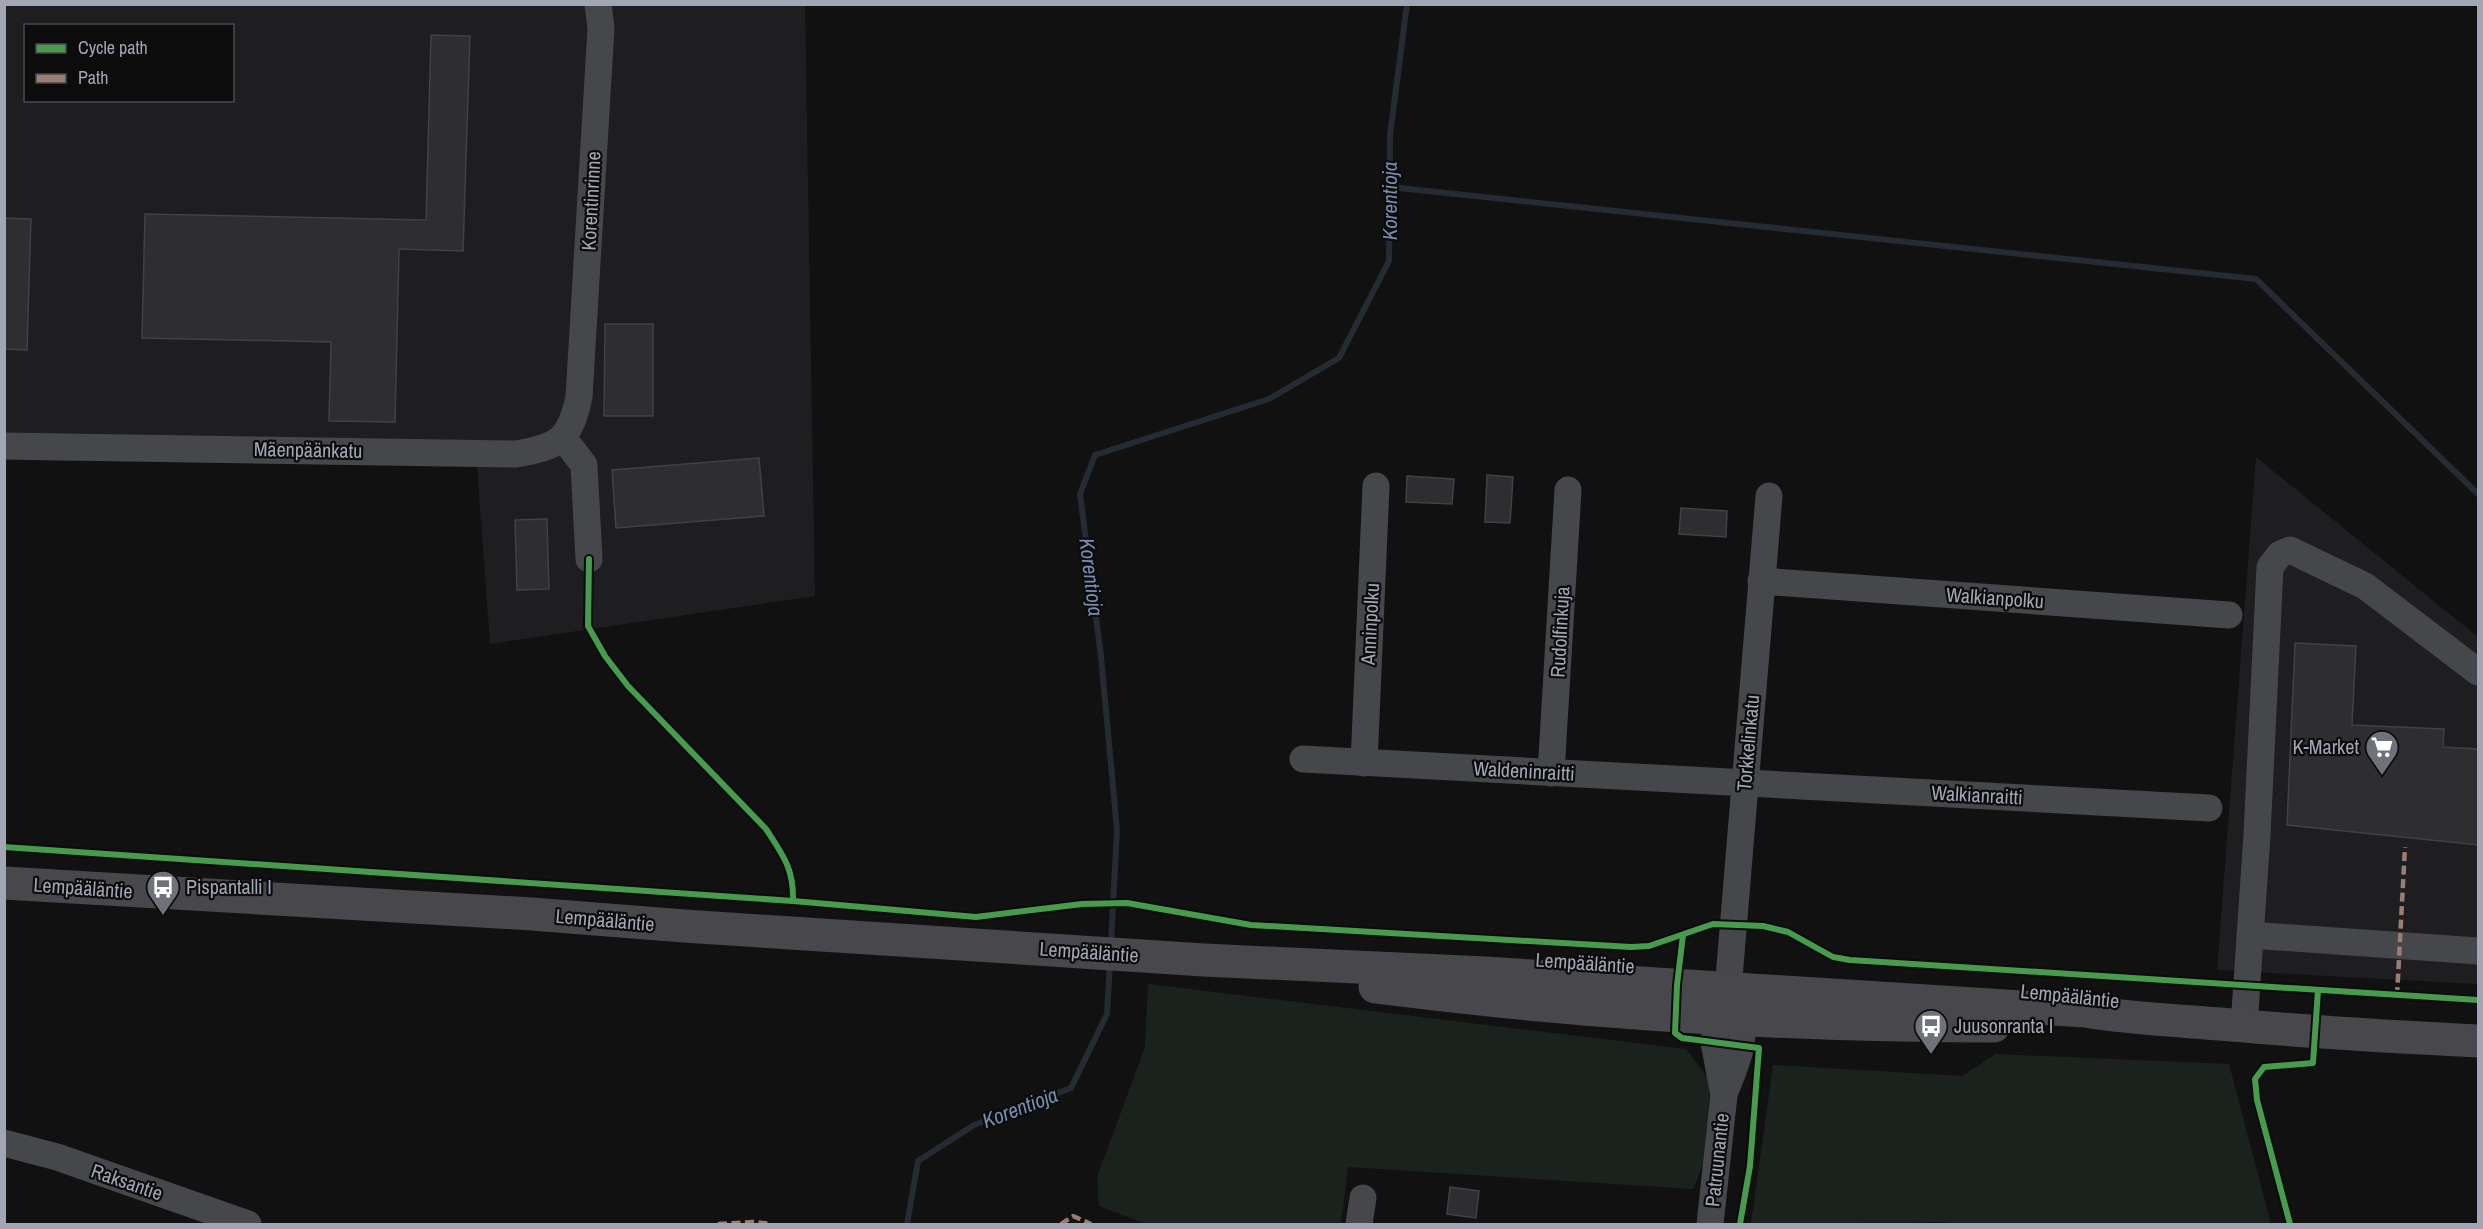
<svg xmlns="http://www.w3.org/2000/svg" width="2483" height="1229" viewBox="0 0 2483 1229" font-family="'Archivo Narrow',sans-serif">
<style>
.built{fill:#1e1e20;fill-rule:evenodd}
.green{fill:#1b221d}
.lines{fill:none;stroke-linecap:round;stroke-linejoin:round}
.stream{stroke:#252a33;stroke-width:6}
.building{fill:#2e2e30;stroke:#404146;stroke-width:1.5}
.minor{stroke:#46474a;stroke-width:27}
.major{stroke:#48484c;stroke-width:33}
.quiet{stroke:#9b7d72;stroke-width:4.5;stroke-dasharray:9 4.5;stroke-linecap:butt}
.cycleway-casing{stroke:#0c0c0d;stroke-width:10}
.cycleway{stroke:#469c4c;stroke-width:6}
.labels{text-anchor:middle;stroke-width:4.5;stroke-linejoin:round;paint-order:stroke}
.street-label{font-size:20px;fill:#a2a5b3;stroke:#0c0c0d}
.poi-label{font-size:20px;fill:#a2a5b3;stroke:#0c0c0d;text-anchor:start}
.water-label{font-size:21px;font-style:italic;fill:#788daf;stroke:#0c0c0d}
</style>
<rect width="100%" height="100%" fill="#111112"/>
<!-- built -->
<g class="built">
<path d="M5,5H805L815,596L490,644L477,466L5,460ZM26,26H232V100H26Z"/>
<polygon points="2256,457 2478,637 2478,984 2217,970"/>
</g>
<!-- green -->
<g class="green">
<polygon points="1148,984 1686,1049 1710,1080 1707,1155 1693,1189 1348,1167 1341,1224 1146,1224 1099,1206 1097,1177 1145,1047"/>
<polygon points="1996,1054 2229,1064 2271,1224 1952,1224 1944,1222 1751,1224 1773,1065 1962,1076"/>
</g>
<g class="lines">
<!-- stream -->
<g class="stream">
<polyline points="1390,187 2256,279 2478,494"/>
<polyline points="1111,944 1117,830 1101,656 1080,494 1095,455 1269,399 1339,358 1389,261 1390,135 1407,4"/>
<polyline points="907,1224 918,1161 974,1125 1071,1088 1107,1014 1110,963"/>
</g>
</g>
<!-- building -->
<g class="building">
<polygon points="431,35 470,36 463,251 399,249 395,422 329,421 331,342 142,338 145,214 426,220"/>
<polygon points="4,218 31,219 27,350 4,349"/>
<polygon points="605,324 653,324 653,416 604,416"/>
<polygon points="759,458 764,516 616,528 612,470"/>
<polygon points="1487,475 1513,477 1510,523 1485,522"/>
<polygon points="1407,476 1454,479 1452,504 1406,502"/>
<polygon points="1681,508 1727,511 1726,537 1679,534"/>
<polygon points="547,519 549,589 517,590 515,520"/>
<polygon points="2295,643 2356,646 2352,725 2444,729 2443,747 2478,749 2478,845 2287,825"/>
<polygon points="1450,1187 1479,1191 1476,1218 1447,1214"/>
</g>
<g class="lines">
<!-- minor -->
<g class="minor">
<polyline points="564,439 584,465 589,559"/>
<path d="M4,446L516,454C558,447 570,440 579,397L601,28L598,4"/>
<polyline points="1761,581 2229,615"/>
<polyline points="1303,759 2209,808"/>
<polyline points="1364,763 1376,486"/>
<polyline points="1551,773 1568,490"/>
<polyline points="2250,935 2478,951"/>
<polyline points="2244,1026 2257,835 2270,567 2280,554 2290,550 2365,586 2478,672"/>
<path d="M1724,1094C1737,1061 1751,1036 1734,1002"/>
<polyline points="4,1143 57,1157 248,1224"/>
<polyline points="1359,1224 1363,1198"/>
<polyline points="1710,1224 1724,1095 1714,1042 1716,1018 1728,990 1769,496"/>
</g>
<!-- major -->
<g class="major">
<path d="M4,883L532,914L684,926L1204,960L1485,973L2085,1011C2139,1020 2191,1021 2245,1026C2323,1033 2400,1037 2478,1041"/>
<path d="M1375,987C1580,1013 1787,1026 1994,1026"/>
</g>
<!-- quiet -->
<g class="quiet">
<polyline points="2397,996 2405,847"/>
<polyline points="718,1224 753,1222 771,1224"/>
<polyline points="1061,1224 1073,1216 1091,1224"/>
</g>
<defs>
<g id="cycleway">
<path d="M589,559L588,626L605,656L628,686L766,829C783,855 794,869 793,901"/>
<polyline points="4,847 793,901 976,917 1082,904 1127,903 1251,925 1631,947 1649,946 1713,924 1763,926 1788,932 1833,957 1850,960 2478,1000"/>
<polyline points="1683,935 1677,985 1675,1033 1682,1038 1759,1048 1750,1166 1740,1224"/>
<polyline points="2290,1224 2257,1100 2255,1079 2264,1067 2313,1063 2318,990"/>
</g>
</defs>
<!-- cycleway casing -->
<use href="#cycleway" class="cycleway-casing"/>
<!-- cycleway -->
<use href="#cycleway" class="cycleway"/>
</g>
<!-- icons -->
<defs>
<symbol id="supermarket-pin" viewBox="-11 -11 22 30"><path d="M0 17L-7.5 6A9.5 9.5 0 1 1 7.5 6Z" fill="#6f717b" stroke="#0c0c0d"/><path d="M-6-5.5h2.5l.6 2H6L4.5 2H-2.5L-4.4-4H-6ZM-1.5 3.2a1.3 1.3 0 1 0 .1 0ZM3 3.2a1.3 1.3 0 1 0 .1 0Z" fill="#fff"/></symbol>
<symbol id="bus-pin" viewBox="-11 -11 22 30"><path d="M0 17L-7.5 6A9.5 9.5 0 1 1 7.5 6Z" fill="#6f717b" stroke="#0c0c0d"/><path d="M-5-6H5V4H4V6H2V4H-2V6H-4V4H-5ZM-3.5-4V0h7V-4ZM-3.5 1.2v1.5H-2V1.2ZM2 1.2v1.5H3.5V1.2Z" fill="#fff"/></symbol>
</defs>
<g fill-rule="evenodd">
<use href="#supermarket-pin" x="2363" y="728" width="38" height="52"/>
<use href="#bus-pin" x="144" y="868" width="38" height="52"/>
<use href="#bus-pin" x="1912" y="1007" width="38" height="52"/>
</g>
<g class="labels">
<!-- street labels -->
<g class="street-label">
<text transform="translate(591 201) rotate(-87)" y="7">Korentinrinne</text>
<text transform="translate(308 450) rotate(1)" y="7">Mäenpäänkatu</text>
<text transform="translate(1995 598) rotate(4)" y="7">Walkianpolku</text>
<text transform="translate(1370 624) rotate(-87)" y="7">Anninpolku</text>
<text transform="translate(1560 632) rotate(-87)" y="7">Rudolfinkuja</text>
<text transform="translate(1748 743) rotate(-85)" y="7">Torkkelinkatu</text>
<text transform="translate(1524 771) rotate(3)" y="7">Waldeninraitti</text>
<text transform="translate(1977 795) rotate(3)" y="7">Walkianraitti</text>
<text transform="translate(83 888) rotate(4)" y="7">Lempääläntie</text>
<text transform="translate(605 920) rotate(5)" y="7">Lempääläntie</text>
<text transform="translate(1089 952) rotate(4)" y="7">Lempääläntie</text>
<text transform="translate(1585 963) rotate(4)" y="7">Lempääläntie</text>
<text transform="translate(2070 996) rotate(6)" y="7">Lempääläntie</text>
<text transform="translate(1717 1160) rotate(-84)" y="7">Patruunantie</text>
<text transform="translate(127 1182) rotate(19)" y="7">Raksantie</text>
</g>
<!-- poi labels -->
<g class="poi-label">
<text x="2359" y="754" text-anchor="end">K-Market</text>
<text x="186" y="894">Pispantalli I</text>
<text x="1954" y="1033">Juusonranta I</text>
</g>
<!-- water labels -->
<g class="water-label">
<text transform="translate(1390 201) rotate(-90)" y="7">Korentioja</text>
<text transform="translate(1091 577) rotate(83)" y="7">Korentioja</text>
<text transform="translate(1020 1108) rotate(-21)" y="7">Korentioja</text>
</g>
</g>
<!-- border -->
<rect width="2483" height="1229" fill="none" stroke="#a2a5b3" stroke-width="12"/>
<!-- legend -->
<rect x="24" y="24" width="210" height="78" fill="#0c0c0d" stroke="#48494f" stroke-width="1.5"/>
<rect x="36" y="44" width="30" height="9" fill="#469c4c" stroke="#48494f" stroke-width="1.5"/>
<text x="78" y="54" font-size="18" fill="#a2a5b3">Cycle path</text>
<rect x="36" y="74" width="30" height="9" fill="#9b7d72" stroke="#48494f" stroke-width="1.5"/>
<text x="78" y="84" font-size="18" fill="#a2a5b3">Path</text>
</svg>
